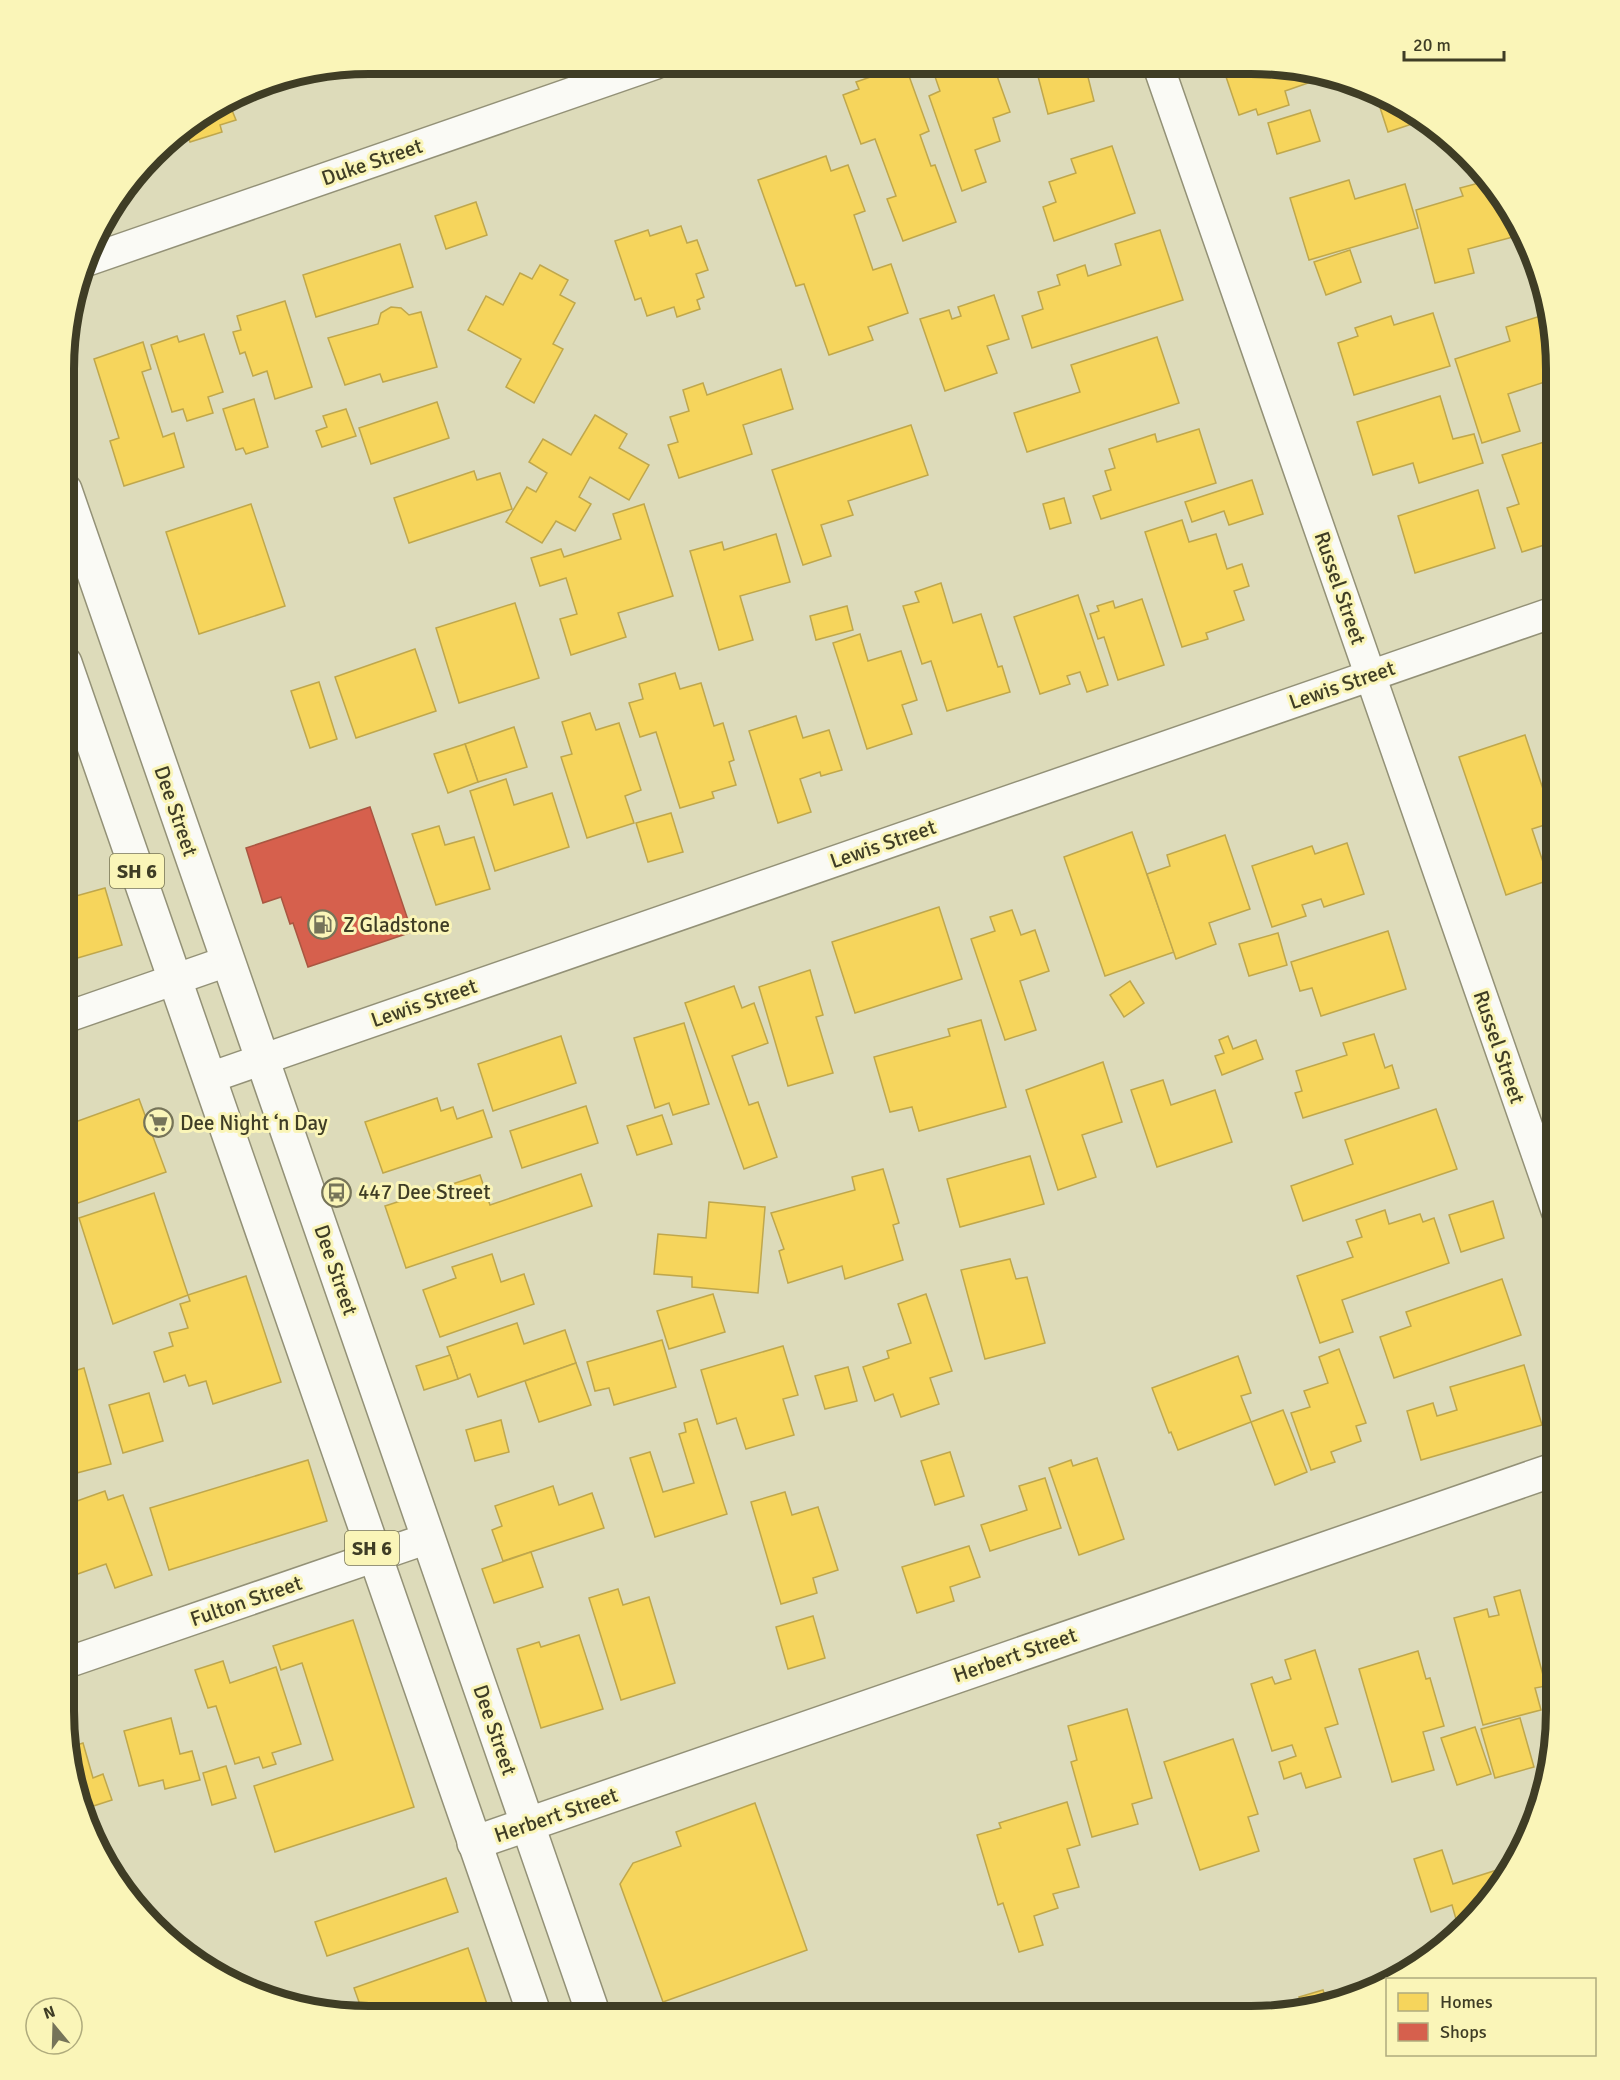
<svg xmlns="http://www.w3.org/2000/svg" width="1620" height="2080" viewBox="0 0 1620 2080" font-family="Signika,sans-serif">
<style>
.homes{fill:#f6d55c;stroke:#bfa74c;stroke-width:1.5}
.shops{fill:#d6604d;stroke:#a95641;stroke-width:1.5}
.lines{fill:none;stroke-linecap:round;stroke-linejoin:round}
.minor-casing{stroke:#939177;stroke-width:33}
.secondary-casing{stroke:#939177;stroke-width:36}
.primary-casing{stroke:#939177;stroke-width:36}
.minor{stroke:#fafaf5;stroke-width:30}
.secondary{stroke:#fafaf5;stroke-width:33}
.primary{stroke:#fafaf5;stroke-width:33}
.labels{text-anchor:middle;stroke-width:6;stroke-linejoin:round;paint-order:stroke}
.shield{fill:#faf5b8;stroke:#777451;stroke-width:1.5}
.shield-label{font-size:20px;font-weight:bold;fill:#3f3d25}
.street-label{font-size:21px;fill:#3f3d25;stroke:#faf5b8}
.poi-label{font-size:21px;fill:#3f3d25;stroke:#faf5b8;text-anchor:start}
.rim{fill:none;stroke:#3f3d25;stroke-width:8}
</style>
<rect width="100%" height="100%" fill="#dddbba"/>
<!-- homes -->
<g class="homes">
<polygon points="905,65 929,131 920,135 931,166 935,165 956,222 903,241 887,199 896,196 875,139 861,144 843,95 859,89 856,82"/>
<polygon points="931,65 985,65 989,76 996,73 1010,112 993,118 1000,141 975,150 986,182 962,191 929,96 940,91"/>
<polygon points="1035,65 1085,65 1094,101 1048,114"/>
<polygon points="1222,65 1292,66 1304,69 1308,83 1285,91 1289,105 1258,115 1256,109 1239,115"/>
<polygon points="1374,89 1422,115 1427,119 1388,132"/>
<polygon points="229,103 236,120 220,125 222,132 190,142 188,136 172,141 170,137"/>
<polygon points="1310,110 1320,141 1277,154 1268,123"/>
<polygon points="1112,146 1135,213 1054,241 1043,207 1056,202 1049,182 1076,173 1071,159"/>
<polygon points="826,156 831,171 848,165 865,211 854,215 873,270 891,264 908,313 868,327 873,340 829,355 804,284 796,286 758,180"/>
<polygon points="1349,180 1355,199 1405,184 1418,228 1309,260 1290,198"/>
<polygon points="1490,180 1516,216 1524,234 1468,249 1474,273 1435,283 1416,210 1463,196 1460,188"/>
<polygon points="476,202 487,235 446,249 435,216"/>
<polygon points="681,226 687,243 697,240 708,270 696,274 704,297 697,300 700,309 677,317 674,307 647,316 641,298 635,300 615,241 648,230 650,236"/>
<polygon points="1160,230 1183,300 1032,348 1022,316 1043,309 1038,292 1060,285 1057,275 1085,265 1088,276 1121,265 1115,244"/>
<polygon points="400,244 413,287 316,317 303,275"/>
<polygon points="1350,250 1361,282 1326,295 1314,262"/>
<polygon points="540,265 568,280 560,295 575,303 553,344 563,349 534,403 506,387 521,359 468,330 486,296 503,305 520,273 532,279"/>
<polygon points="994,295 1009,339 987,346 997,373 945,391 920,319 949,310 952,319 961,316 958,307"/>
<polygon points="285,301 312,387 275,399 267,371 253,376 245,352 240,354 233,332 241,330 237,316"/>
<polygon points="391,307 401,308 409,315 421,312 437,367 383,382 380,374 345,385 328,338 378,324 381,313"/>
<polygon points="1433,313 1450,366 1354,395 1338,343 1358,336 1355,328 1391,316 1394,325"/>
<polygon points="1550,313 1557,378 1508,394 1520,431 1482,443 1455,359 1510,341 1506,327"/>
<polygon points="204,334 223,392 208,397 213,413 187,421 183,409 172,412 151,345 177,336 179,342"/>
<polygon points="1157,337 1179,403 1027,452 1014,413 1080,392 1071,365"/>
<polygon points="143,342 151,369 142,372 163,437 174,433 184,467 124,486 110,441 119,438 94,359"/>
<polygon points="781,369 793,409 743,425 752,454 679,478 668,445 678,442 670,417 689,411 683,390 703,383 707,395"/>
<polygon points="1440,396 1453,439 1474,434 1483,463 1419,483 1413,463 1373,475 1357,422"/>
<polygon points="254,399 268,447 246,454 243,448 236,450 223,409"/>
<polygon points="437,402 449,438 371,464 359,428"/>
<polygon points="346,409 356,436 322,447 316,431 327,427 323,416"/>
<polygon points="595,415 627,434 619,448 649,465 629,500 590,477 579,497 591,504 575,531 556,521 542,543 506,522 527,487 536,492 547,473 529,462 543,439 571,455"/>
<polygon points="911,425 928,475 848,501 853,515 821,525 831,556 803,565 772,470"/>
<polygon points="1199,429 1216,483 1101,519 1093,496 1111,490 1105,471 1115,468 1109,449 1155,434 1157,442"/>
<polygon points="1557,438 1557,509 1553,510 1557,521 1557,541 1522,552 1507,508 1519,504 1502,455"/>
<polygon points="474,471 477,480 500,473 512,509 409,543 394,498"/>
<polygon points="1252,480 1263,514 1229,525 1224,511 1192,522 1185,502"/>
<polygon points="1478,490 1495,548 1415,573 1398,516"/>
<polygon points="1064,498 1071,523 1050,529 1043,504"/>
<polygon points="251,504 285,606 199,634 166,532"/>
<polygon points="644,504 673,596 618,613 626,637 571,655 560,619 577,614 566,578 540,586 531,558 561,549 564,557 621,539 613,514"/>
<polygon points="1182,520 1189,542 1216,534 1227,569 1242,564 1249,586 1234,591 1244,620 1206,633 1208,639 1182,647 1145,532"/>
<polygon points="776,534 790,582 740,596 753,640 719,650 690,551 722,542 724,550"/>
<polygon points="941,583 953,623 981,614 998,667 1002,666 1010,692 947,711 931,661 922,664 903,606 919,602 915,592"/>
<polygon points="1078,595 1108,685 1087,692 1080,672 1067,676 1070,684 1040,694 1014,617"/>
<polygon points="1142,599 1164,665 1118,680 1104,637 1098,639 1090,614 1099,611 1097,606 1113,601 1115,608"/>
<polygon points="515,603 539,678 459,703 436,628"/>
<polygon points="847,606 853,630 816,640 810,616"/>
<polygon points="860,634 868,661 901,651 917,700 902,705 912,734 867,749 833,643"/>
<polygon points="415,649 436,711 356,738 335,677"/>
<polygon points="675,673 680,689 701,683 714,726 723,723 734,760 729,762 736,785 712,792 714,798 680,808 656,732 640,737 629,703 643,699 639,684"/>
<polygon points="319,682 337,739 310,748 291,691"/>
<polygon points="590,713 596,730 619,723 641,790 625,796 634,823 587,838 561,757 572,754 562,722"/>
<polygon points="796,716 803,738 829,730 842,770 821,776 820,772 800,779 811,812 778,823 749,731"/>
<polygon points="514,727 527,767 478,782 465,744"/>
<polygon points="1525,735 1554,822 1532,829 1549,880 1506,895 1459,757"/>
<polygon points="465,744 478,782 448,793 434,754"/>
<polygon points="506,779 514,805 552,793 569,847 495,871 470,791"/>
<polygon points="671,813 683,852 648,862 636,823"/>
<polygon points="439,826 445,845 474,837 490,889 436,905 412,834"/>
<polygon points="1132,832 1174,952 1105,976 1064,857"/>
<polygon points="1225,835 1250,909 1209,923 1216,944 1176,959 1147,874 1170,866 1167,855"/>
<polygon points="1347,843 1364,894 1324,907 1321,899 1302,905 1306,916 1272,927 1252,866 1312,846 1315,854"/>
<polygon points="105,888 122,945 64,962 65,899"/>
<polygon points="1557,898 1557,936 1546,901"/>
<polygon points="939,907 962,979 855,1013 832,942"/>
<polygon points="1012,910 1021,935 1035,930 1049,971 1020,981 1036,1030 1005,1040 971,939 995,931 990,917"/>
<polygon points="1388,931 1406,989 1321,1016 1312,988 1300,991 1291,962"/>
<polygon points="1278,933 1287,965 1249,976 1239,944"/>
<polygon points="810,970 823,1015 816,1017 833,1073 788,1086 759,987"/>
<polygon points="1130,981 1144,1003 1124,1017 1110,995"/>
<polygon points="734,986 742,1008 754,1003 768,1043 732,1056 749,1105 758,1102 777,1157 744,1169 685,1003"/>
<polygon points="981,1020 1006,1107 919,1131 912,1107 890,1112 874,1057 950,1036 948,1029"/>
<polygon points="684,1023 709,1104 673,1115 669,1103 655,1108 634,1038"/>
<polygon points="1374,1034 1385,1068 1392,1065 1399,1088 1303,1118 1295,1093 1302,1091 1296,1071 1347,1055 1343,1043"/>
<polygon points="561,1036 576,1083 493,1111 478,1064"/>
<polygon points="1228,1036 1233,1049 1256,1040 1263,1059 1222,1075 1215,1056 1224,1053 1219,1040"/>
<polygon points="1103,1062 1122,1122 1082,1135 1096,1177 1058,1190 1026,1090"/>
<polygon points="1163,1080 1171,1105 1215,1090 1232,1142 1157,1167 1131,1090"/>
<polygon points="437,1098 441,1111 453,1107 457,1119 483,1110 492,1137 383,1173 365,1122"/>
<polygon points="139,1099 166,1172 64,1208 64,1126"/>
<polygon points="586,1106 598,1143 522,1168 510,1131"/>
<polygon points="1436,1109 1457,1169 1303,1221 1291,1186 1353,1164 1345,1140"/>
<polygon points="662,1115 672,1144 637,1155 627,1126"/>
<polygon points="1030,1156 1044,1204 960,1227 947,1179"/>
<polygon points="883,1169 899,1223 893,1225 903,1260 845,1279 842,1266 788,1283 779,1251 784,1249 771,1213 855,1190 852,1177"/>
<polygon points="581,1174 592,1206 406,1268 385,1206 480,1175 490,1205"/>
<polygon points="154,1193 188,1295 113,1324 79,1218"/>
<polygon points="1493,1201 1504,1238 1461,1252 1449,1215"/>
<polygon points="709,1202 765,1207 758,1293 692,1287 692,1277 654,1274 658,1234 706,1238"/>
<polygon points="1385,1210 1389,1224 1420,1214 1423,1222 1434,1218 1449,1263 1342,1300 1353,1332 1320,1343 1297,1276 1353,1257 1347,1242 1362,1237 1356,1220"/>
<polygon points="492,1254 501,1282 524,1274 534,1304 440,1337 423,1290 456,1278 452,1267"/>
<polygon points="1010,1259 1016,1279 1027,1277 1045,1343 985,1359 961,1270"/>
<polygon points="246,1276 281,1382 213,1404 206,1381 189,1386 185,1375 164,1382 154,1352 173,1346 169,1333 188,1328 180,1304 190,1301 188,1295"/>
<polygon points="1502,1279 1521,1335 1394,1378 1380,1337 1411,1326 1406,1312"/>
<polygon points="713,1294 725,1332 669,1349 657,1311"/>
<polygon points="926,1294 952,1371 930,1378 939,1404 901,1417 893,1394 875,1401 863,1367 889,1358 887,1351 911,1343 898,1304"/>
<polygon points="517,1323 524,1344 565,1330 576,1363 478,1397 470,1374 458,1379 447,1347"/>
<polygon points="662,1340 676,1387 614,1405 609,1388 595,1391 587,1362"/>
<polygon points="783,1346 798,1395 783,1399 794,1435 746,1449 736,1418 717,1424 701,1370"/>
<polygon points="1339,1349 1366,1423 1356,1426 1361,1441 1331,1452 1335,1462 1311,1470 1291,1413 1310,1407 1304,1391 1328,1383 1319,1357"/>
<polygon points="450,1355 458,1379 424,1390 416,1366"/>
<polygon points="1238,1356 1251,1393 1241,1396 1251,1422 1178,1450 1171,1432 1169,1433 1152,1388"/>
<polygon points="576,1363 591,1405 539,1422 525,1381"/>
<polygon points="1524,1365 1542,1425 1421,1460 1407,1411 1433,1403 1437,1416 1457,1410 1450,1387"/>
<polygon points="848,1367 857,1401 825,1409 815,1376"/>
<polygon points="84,1368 111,1464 73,1474 64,1440 64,1374"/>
<polygon points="149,1393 163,1441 123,1453 109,1405"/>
<polygon points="1283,1410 1307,1472 1275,1485 1251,1422"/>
<polygon points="697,1419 727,1514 655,1537 630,1458 650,1452 663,1492 694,1483 679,1434 686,1432 684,1423"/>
<polygon points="501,1420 509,1452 475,1461 466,1430"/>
<polygon points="64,1440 73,1474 63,1477"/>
<polygon points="950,1452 964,1496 935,1505 921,1461"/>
<polygon points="1097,1458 1124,1539 1079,1555 1049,1468 1071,1460 1073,1466"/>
<polygon points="308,1460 327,1521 169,1570 150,1508"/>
<polygon points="1045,1478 1061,1528 990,1551 981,1525 1027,1510 1019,1486"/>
<polygon points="553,1486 559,1505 592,1493 604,1528 503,1561 492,1530 502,1526 495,1506"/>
<polygon points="105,1491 108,1500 123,1495 152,1575 115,1588 106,1564 72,1576 63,1551 63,1516 65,1516 63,1506"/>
<polygon points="785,1492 792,1515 818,1507 838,1570 813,1578 817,1593 781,1604 751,1502"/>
<polygon points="969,1546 980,1577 950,1587 954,1601 917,1613 902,1567"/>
<polygon points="531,1552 543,1587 494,1603 482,1569"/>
<polygon points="1556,1576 1556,1604 1548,1578"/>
<polygon points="618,1589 623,1605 649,1597 675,1683 621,1700 589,1598"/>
<polygon points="1520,1590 1546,1686 1535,1688 1541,1710 1483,1725 1454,1618 1487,1609 1489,1617 1499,1615 1494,1597"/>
<polygon points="813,1616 825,1658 788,1669 776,1627"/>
<polygon points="353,1620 414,1807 275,1852 254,1786 333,1760 302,1663 281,1670 273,1646"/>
<polygon points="579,1635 603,1709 541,1728 517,1649 539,1642 541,1647"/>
<polygon points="1315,1650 1338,1724 1325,1728 1341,1777 1306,1788 1301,1773 1284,1779 1279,1762 1296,1756 1292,1745 1272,1751 1251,1684 1272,1677 1275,1684 1291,1679 1285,1660"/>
<polygon points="1418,1651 1426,1679 1430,1678 1444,1726 1423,1732 1434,1770 1392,1782 1359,1669"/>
<polygon points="223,1661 230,1683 276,1667 301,1744 272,1753 276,1764 263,1768 259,1757 235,1764 216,1706 208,1708 195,1670"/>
<polygon points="1127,1709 1152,1798 1132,1804 1138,1824 1092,1837 1071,1762 1077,1760 1068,1726"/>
<polygon points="171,1718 180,1754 192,1751 200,1780 165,1789 163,1780 139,1786 124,1731"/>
<polygon points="1520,1718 1534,1767 1495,1778 1481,1729"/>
<polygon points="1475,1727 1491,1774 1457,1785 1441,1738"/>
<polygon points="1233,1739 1258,1814 1248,1817 1259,1851 1200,1870 1164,1762"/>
<polygon points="83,1743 93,1778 103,1774 112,1800 81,1810 73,1791 68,1748"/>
<polygon points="226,1766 236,1798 212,1805 203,1773"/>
<polygon points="1067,1802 1080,1845 1067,1849 1079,1887 1053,1894 1058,1908 1034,1916 1043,1945 1019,1952 1003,1903 998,1905 977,1835 1001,1828 999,1823"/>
<polygon points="755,1803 807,1950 663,2002 620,1884 633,1863 681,1846 676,1832"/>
<polygon points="1442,1850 1453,1884 1500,1869 1504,1880 1467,1928 1460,1933 1452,1905 1431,1912 1414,1859"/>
<polygon points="446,1878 458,1912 327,1956 315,1922"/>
<polygon points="468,1948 491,2016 364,2016 354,1988"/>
<polygon points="1323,1990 1329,2007 1304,2011 1299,1997"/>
</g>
<!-- shops -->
<polygon class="shops" points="370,807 412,932 308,967 293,923 290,924 281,897 263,903 246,848"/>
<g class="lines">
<defs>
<g id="minor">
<polyline points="1158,65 1557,1212"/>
<polyline points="89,260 655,64"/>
<polyline points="64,1018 228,961"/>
<polyline points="209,1078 1557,611"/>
<polyline points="63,1664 429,1538"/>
</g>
<polyline id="secondary" points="474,1843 1556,1469"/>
<g id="primary">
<polyline points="65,490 594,2016"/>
<polyline points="65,663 535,2016"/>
</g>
</defs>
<!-- minor casing -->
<use href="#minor" class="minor-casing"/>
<!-- secondary casing -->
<use href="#secondary" class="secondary-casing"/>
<!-- primary casing -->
<use href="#primary" class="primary-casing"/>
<!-- minor -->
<use href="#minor" class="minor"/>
<!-- secondary -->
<use href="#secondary" class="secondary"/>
<!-- primary -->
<use href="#primary" class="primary"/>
</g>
<!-- icons -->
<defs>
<symbol id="fuel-ring" viewBox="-11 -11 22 22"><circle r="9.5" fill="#faf5b8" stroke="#767459" stroke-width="1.5"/><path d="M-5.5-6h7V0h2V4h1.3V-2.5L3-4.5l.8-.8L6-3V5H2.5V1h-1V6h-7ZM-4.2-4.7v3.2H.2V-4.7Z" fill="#767459"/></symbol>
<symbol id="supermarket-ring" viewBox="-11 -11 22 22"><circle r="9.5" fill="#faf5b8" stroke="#767459" stroke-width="1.5"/><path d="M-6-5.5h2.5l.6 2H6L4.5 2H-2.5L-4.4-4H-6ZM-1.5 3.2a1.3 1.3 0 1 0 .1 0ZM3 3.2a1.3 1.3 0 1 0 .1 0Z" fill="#767459"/></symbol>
<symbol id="bus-ring" viewBox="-11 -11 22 22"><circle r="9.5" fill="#faf5b8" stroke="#767459" stroke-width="1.5"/><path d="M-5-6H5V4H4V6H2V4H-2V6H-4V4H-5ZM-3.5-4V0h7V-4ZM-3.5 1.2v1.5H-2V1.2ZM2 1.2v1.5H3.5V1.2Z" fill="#767459"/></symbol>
</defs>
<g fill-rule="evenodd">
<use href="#fuel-ring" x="306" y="908" width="33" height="33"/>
<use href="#supermarket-ring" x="142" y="1106" width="33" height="33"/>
<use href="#bus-ring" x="320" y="1176" width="33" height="33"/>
</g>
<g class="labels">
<!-- shield labels -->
<g class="shield">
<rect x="110" y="854" width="54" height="34" rx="4.5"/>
<rect x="345" y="1531" width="54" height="34" rx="4.5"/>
</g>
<g class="shield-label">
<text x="137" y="878">SH 6</text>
<text x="372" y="1555">SH 6</text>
</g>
<!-- street labels -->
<g class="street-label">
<text transform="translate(372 162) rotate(-19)" y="7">Duke Street</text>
<text transform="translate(1340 588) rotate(71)" y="7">Russel Street</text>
<text transform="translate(1342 685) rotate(-19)" y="7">Lewis Street</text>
<text transform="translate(176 811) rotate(71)" y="7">Dee Street</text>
<text transform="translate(883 844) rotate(-19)" y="7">Lewis Street</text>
<text transform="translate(424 1003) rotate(-19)" y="7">Lewis Street</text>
<text transform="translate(1499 1047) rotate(71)" y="7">Russel Street</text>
<text transform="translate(336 1270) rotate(71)" y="7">Dee Street</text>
<text transform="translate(246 1601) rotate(-19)" y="7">Fulton Street</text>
<text transform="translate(1015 1655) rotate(-19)" y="7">Herbert Street</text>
<text transform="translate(495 1730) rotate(71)" y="7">Dee Street</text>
<text transform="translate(556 1815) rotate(-19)" y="7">Herbert Street</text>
</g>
<!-- poi labels -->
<g class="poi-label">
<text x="343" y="932">Z Gladstone</text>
<text x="180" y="1130">Dee Night ‘n Day</text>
<text x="358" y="1199">447 Dee Street</text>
</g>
</g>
<!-- crop -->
<path d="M0 0H1620V2080H0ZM369 74H1251A295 295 0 0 1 1546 369V1711A295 295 0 0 1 1251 2006H369A295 295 0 0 1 74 1711V369A295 295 0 0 1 369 74Z" fill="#faf5b8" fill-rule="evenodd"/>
<path class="rim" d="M369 74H1251A295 295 0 0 1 1546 369V1711A295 295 0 0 1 1251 2006H369A295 295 0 0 1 74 1711V369A295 295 0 0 1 369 74Z"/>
<!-- legend -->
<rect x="1386" y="1978" width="210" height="78" fill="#faf5b8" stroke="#afab7d" stroke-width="1.5"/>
<rect x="1398" y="1993" width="30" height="18" fill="#f6d55c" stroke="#afab7d" stroke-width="1.5"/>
<text x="1440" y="2008" font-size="18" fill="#3f3d25">Homes</text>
<rect x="1398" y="2023" width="30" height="18" fill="#d6604d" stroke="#afab7d" stroke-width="1.5"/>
<text x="1440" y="2038" font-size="18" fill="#3f3d25">Shops</text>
<!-- north arrow -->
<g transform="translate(54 2026) rotate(341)"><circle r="28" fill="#faf5b8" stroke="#afab7d" stroke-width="1.5"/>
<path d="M0-4.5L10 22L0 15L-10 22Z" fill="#767459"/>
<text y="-9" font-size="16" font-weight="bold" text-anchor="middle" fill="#3f3d25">N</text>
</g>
<!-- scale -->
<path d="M1404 51v9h100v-9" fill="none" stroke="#3f3d25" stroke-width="3"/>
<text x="1413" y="51" font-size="18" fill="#3f3d25" stroke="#faf5b8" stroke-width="4.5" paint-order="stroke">20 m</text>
</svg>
